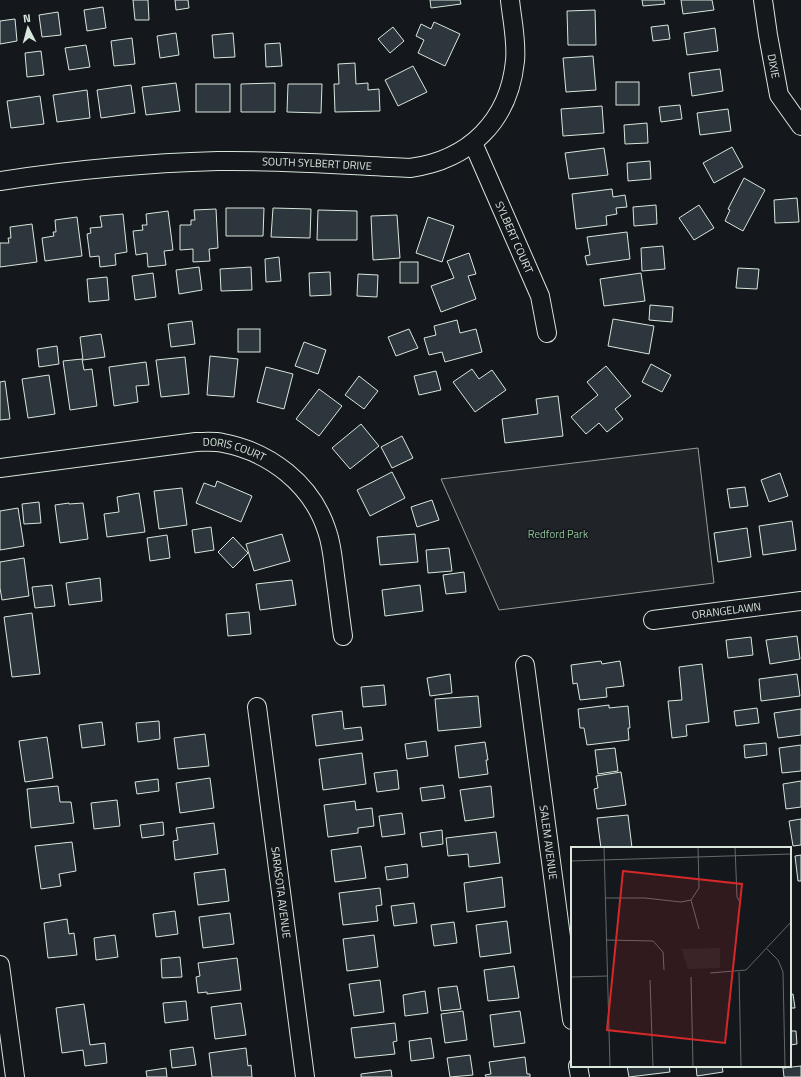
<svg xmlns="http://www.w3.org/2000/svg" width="801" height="1077" viewBox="0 0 801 1077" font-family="'Titillium Web',sans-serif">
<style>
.green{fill:#202428;stroke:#939e99}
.building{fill:#2c363c;stroke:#d8e6dc}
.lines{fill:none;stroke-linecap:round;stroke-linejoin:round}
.minor-casing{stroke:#d8e6dc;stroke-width:20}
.minor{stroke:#14181c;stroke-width:18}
.labels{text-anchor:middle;stroke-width:3;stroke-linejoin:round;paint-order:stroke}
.street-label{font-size:11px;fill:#d8e6dc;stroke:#14181c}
.park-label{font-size:11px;fill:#8ac095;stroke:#14181c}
.inset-road{fill:none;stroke:#626a69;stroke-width:1}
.view{fill:#d62828;fill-opacity:0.15;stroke:#d62828;stroke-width:2}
.inset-edge{fill:none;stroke:#d8e6dc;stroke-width:2}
</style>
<rect width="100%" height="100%" fill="#14181c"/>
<!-- green -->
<polygon class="green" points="698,448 714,583 499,610 441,479"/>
<!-- building -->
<g class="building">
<polygon points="133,0 148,0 149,20 135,20"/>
<polygon points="175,0 188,0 189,8 176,10"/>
<polygon points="430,0 460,0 461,4 431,8"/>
<polygon points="642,0 664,0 665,4 643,6"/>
<polygon points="681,0 712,0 714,10 683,14"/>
<polygon points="103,7 106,28 87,31 84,10"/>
<polygon points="595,10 596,45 568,45 567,11"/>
<polygon points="58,12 61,35 42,37 39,15"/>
<polygon points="15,19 17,41 0,44 0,21"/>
<polygon points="434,22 460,34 445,66 418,53 424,40 416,36 421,24 431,29"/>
<polygon points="668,25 670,39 653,41 651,27"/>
<polygon points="393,27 404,41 390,53 378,39"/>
<polygon points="715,28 718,51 687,55 684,33"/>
<polygon points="176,33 179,55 160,58 157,36"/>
<polygon points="233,33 235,57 214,58 212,35"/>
<polygon points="132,38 135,64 114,66 111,41"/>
<polygon points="280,43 282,66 266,67 265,44"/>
<polygon points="86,45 90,67 69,70 65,48"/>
<polygon points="41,51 44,75 27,77 25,53"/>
<polygon points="593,56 596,90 566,92 563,58"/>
<polygon points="355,63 356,84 368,83 368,90 379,89 380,111 335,112 334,84 339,84 338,64"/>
<polygon points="413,66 427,92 398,106 385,80"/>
<polygon points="720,69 723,91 692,96 689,73"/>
<rect x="616" y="82" width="23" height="23"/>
<polygon points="176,83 180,111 146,115 142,87"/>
<polygon points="275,83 275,112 241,112 241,84"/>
<rect x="196" y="84" width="34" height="28"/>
<polygon points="288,84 322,84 321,113 287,112"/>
<polygon points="131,85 135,113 101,118 97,90"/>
<polygon points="87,90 90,118 57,122 53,95"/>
<polygon points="40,96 44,124 11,128 7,101"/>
<polygon points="680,105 682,119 661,122 659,107"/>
<polygon points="602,106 604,133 563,136 561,109"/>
<polygon points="728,109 731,131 700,135 697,113"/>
<polygon points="647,123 648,143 625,144 624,125"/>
<polygon points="732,147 743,167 714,183 703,163"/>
<polygon points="604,148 608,175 569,179 565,153"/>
<polygon points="650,161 651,179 628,181 627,163"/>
<polygon points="744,178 765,190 743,231 725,221 730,210 728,209"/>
<polygon points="612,189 613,197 625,195 627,207 616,208 617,214 606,216 607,225 576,229 572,194"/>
<polygon points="797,198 799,222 775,223 774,200"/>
<polygon points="656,205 657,224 634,226 633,207"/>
<polygon points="699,205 714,228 694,240 679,218"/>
<polygon points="226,208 264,208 263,236 226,236"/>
<polygon points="273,208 311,209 310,238 271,237"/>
<polygon points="216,209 218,248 209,249 210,261 193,262 193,249 180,250 180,225 191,225 191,220 195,220 194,210"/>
<polygon points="318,210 357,211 357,240 317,240"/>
<polygon points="168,211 173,250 164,251 166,265 148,267 147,253 136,255 133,231 143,230 142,225 147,225 146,214"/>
<polygon points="123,214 127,252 115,254 116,265 100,267 99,256 90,257 87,234 91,233 90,228 102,227 100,216"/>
<polygon points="397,215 400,258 373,260 371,216"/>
<polygon points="77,217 82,256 45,261 42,238 54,236 53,232 56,232 55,220"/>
<polygon points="428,217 454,226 442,262 416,253"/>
<polygon points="32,224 37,262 0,267 0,243 9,243 8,238 11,238 10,227"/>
<polygon points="627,232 630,259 587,265 585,256 590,255 587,237"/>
<polygon points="663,246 665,269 642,271 641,248"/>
<polygon points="469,253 476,274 468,276 476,299 441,312 431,286 454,278 447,261"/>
<polygon points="279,257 281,281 266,282 265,259"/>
<rect x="400" y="262" width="18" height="21"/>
<polygon points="199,267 202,290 179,294 176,270"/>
<polygon points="251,267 252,290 221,291 220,269"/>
<polygon points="738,268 759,269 757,289 736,288"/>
<polygon points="330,272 331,295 310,296 309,273"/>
<polygon points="153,273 156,297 135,300 132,276"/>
<polygon points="641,273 645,301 604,306 600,279"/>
<polygon points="358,274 378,275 377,297 357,296"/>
<polygon points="107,277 109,300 89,302 87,279"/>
<polygon points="650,305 673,307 672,322 649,320"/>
<polygon points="613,319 654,326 649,354 608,346"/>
<polygon points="457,320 460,333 476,329 482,352 445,362 442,352 429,355 424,338 436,335 434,326"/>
<polygon points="192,321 195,344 171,347 168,324"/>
<rect x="238" y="329" width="22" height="23"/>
<polygon points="409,329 418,348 396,356 388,337"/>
<polygon points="101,334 105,357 83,360 80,337"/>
<polygon points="304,342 326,350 318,374 295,366"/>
<polygon points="57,346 59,364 39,367 37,349"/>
<polygon points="210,356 238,359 234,397 207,395"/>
<polygon points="185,357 189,394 161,397 156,360"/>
<polygon points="82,359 84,370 92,369 97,406 70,410 63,361"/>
<polygon points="146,362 149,385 136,386 138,402 114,406 109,367"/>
<polygon points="651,364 671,375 662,392 642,382"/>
<polygon points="606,366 631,396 615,409 623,419 607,432 599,423 586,434 571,417 598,395 587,382"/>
<polygon points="266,367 293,374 284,409 257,402"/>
<polygon points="472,369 479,379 492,370 506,390 475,412 453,382"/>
<polygon points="436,371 441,390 419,395 414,376"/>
<polygon points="49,375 55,414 28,418 22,379"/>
<polygon points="359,376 378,391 364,409 345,395"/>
<polygon points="5,381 10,419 0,420 0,382"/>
<polygon points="319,389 342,406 319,436 296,419"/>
<polygon points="558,396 563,436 505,443 502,419 538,414 536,399"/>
<polygon points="361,424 379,446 350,469 332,448"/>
<polygon points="402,436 413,458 392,468 381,447"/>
<polygon points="392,472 405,498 370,516 357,490"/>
<polygon points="780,473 788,496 769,502 761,480"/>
<polygon points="217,481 252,496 241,522 196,503 204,483 215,487"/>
<polygon points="745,487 748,506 730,508 727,489"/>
<polygon points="182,488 187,525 159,529 154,491"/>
<polygon points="139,493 145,532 107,537 104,514 119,512 117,497"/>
<polygon points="432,500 439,520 417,527 411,507"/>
<polygon points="39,502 41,523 24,524 22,504"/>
<polygon points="69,503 69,504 83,503 88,539 60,543 55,505"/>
<polygon points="18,508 24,546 0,550 0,511"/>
<polygon points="792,521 796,550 763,555 759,526"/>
<polygon points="211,527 214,550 195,553 192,530"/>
<polygon points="747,528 751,557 718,562 714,533"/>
<polygon points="282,534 290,561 254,571 246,544"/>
<polygon points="415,534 418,562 380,565 377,537"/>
<polygon points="167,535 170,558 150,561 147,538"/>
<polygon points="233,537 248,553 233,568 218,552"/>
<polygon points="449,548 452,571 428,573 426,550"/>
<polygon points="24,558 29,596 2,600 0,588 0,562"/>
<polygon points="464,572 466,592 446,594 443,575"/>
<polygon points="100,578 102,601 69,605 66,583"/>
<polygon points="292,580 296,605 260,610 256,584"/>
<polygon points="52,585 55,606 35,608 32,587"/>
<polygon points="420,585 423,611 385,616 382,590"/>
<polygon points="249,612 251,634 228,636 226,614"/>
<polygon points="32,613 40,674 12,677 4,617"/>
<polygon points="797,636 800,659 770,664 766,640"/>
<polygon points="751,637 753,655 728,658 726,640"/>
<polygon points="601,661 602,664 620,661 624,686 606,688 607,697 580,700 577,683 573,684 571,665"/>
<polygon points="702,664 709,722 686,725 687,736 672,738 668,701 682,700 679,667"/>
<polygon points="450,674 452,693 430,696 427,678"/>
<polygon points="797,674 800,696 761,701 759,679"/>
<polygon points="384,685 386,705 363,707 361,687"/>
<polygon points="478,696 481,727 438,731 435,699"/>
<polygon points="609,705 609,708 628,706 630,728 628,728 629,740 587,745 584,728 580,728 578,709"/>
<polygon points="757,708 759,723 736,726 734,711"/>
<polygon points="801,709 801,735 778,738 774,713"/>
<polygon points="342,711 344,729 361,727 363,740 316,746 312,715"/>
<polygon points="159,721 160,739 138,742 136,723"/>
<polygon points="102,722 105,745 82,748 79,725"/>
<polygon points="205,734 209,766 178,769 174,738"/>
<polygon points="47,737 53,778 25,782 19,741"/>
<polygon points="426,741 428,756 407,759 405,744"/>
<polygon points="485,742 488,760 486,760 488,774 459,778 455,746"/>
<polygon points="766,743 767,755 745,758 744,745"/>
<polygon points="801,745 801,771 782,773 779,748"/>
<polygon points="615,748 618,771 598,774 595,750"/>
<polygon points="362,753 366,784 323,790 319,759"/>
<polygon points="397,770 399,789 377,792 374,773"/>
<polygon points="621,772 626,805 597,809 594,789 598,788 596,776"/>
<polygon points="210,778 214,808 180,813 176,783"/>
<polygon points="158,779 159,791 137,794 135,782"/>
<polygon points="801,781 801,807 786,809 783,784"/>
<polygon points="443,785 445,798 422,801 420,788"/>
<polygon points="58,786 60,802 71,802 74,823 31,828 27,789"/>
<polygon points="491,786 494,817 465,821 460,790"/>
<polygon points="117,800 120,826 94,829 91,803"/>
<polygon points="355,801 356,810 372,808 374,826 358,828 358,833 328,837 324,805"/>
<polygon points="402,813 405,834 382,837 379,816"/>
<polygon points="628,815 632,848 601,848 597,818"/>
<polygon points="801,819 801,845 793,846 789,821"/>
<polygon points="163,822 164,835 142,838 140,825"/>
<polygon points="214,823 218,854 175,860 173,841 178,840 176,828"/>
<polygon points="442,830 443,844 422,847 420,833"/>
<polygon points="496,832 500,863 469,867 468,854 448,856 446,838"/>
<polygon points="72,842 76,871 59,874 61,886 41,889 35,846"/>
<polygon points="361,846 366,878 335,882 331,850"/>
<polygon points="801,855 801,881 798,881 795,856"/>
<polygon points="407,864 408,877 387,880 385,867"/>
<polygon points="225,869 229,901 198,905 194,873"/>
<polygon points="502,877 505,907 467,912 464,883"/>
<polygon points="380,888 382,905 376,906 378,921 343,925 339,893"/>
<polygon points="414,903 417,923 394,926 391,906"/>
<polygon points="175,911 178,934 156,937 153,914"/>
<polygon points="230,913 234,944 203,948 199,917"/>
<polygon points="67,919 69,934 74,933 77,955 48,958 44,923"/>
<polygon points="507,921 511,953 480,957 476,925"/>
<polygon points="454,922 457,943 434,946 431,925"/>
<polygon points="115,935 118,957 96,960 94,938"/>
<polygon points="374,935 378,967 347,971 343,939"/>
<polygon points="180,957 182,977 162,978 161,959"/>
<polygon points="237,958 241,990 207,994 207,992 198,993 196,977 200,976 198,963"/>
<polygon points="514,966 519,998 488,1001 484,970"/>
<polygon points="380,980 384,1012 354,1016 349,984"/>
<polygon points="457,986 461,1009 441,1011 438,988"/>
<polygon points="425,991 428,1013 405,1016 403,995"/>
<polygon points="793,994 795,1008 790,1008 790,995"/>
<polygon points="186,1001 188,1020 165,1023 163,1003"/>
<polygon points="241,1003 246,1035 215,1039 211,1007"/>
<polygon points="84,1004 90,1045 105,1043 107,1063 85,1066 83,1050 62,1053 56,1008"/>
<polygon points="463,1011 467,1040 445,1043 441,1014"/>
<polygon points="520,1011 525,1043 494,1047 490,1015"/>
<polygon points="395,1023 397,1041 393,1042 395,1054 355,1058 351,1028"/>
<polygon points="790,1031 796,1031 797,1044 790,1045"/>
<polygon points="431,1038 434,1058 411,1061 409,1041"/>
<polygon points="193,1047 196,1065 172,1068 170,1050"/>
<polygon points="246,1048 248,1066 251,1065 252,1077 212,1077 209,1053"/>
<polygon points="470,1055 473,1075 450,1077 447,1058"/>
<polygon points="525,1057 527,1074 530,1074 530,1077 486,1077 485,1075 491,1074 489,1062"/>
<polygon points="627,1066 669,1066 670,1072 629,1077"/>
<polygon points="696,1066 722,1066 723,1072 697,1076"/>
<polygon points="801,1066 801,1077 784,1077 783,1068"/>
<polygon points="166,1068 167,1077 147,1077 146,1071"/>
<polygon points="391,1070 392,1077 361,1077 361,1074"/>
</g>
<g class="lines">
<defs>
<g id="minor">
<path id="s1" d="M763,0L768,35L779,95L801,126"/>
<path id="s2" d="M473,143L540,296L547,333"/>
<path id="s3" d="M0,181C72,170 145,163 218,161C282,160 346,165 410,168C469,160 509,121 515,61C517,41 512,20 510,0"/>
<path id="s4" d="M0,468L196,442C205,442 214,441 223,443C270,452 312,484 327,531C332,545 333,560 335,576C338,596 340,616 343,636"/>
<path id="s5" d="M653,620L801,601"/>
<path id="s6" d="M525,665L572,1020"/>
<path id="s7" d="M257,707L305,1077"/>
<polyline points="0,965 15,1077"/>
<polyline points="578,1066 580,1077"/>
</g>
</defs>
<!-- minor casing -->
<use href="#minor" class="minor-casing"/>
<!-- minor -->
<use href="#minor" class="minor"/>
</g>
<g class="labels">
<!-- street labels -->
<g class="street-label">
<text dy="4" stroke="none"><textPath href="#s1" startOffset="67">DIXIE</textPath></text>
<text dy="4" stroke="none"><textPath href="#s3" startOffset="318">SOUTH SYLBERT DRIVE</textPath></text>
<text dy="4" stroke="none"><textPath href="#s2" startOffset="103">SYLBERT COURT</textPath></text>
<text dy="4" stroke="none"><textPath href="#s4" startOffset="237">DORIS COURT</textPath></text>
<text dy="4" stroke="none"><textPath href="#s5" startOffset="74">ORANGELAWN</textPath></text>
<text dy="4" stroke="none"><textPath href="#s6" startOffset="179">SALEM AVENUE</textPath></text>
<text dy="4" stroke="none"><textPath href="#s7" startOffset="187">SARASOTA AVENUE</textPath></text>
</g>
<!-- park labels -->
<g class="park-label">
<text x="558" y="538">Redford Park</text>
</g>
</g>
<!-- overview -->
<g transform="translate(571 847)">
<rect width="220" height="220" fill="#14181c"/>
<path d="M149,101V121L117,122L110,102Z" fill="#202428"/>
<path class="inset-road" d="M33,0L39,220M164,0L166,50L169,55M0,14L220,7M34,51H74L110,55L120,53L128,41L127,0M120,53L128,82M35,93L82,94L92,105L93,123M196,102L207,113L212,125L214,220M168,125L170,220M139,126L175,123L220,75M0,130L36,129M120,130L122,220M79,133L82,220"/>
<path class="view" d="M52,24L171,37L154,196L36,183Z"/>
<rect width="220" height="220" class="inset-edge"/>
</g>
<!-- north arrow -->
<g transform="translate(28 28) rotate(354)" stroke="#14181c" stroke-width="3" paint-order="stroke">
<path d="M0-3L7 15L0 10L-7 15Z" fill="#d8e6dc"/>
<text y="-6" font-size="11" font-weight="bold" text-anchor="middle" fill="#d8e6dc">N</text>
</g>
</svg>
